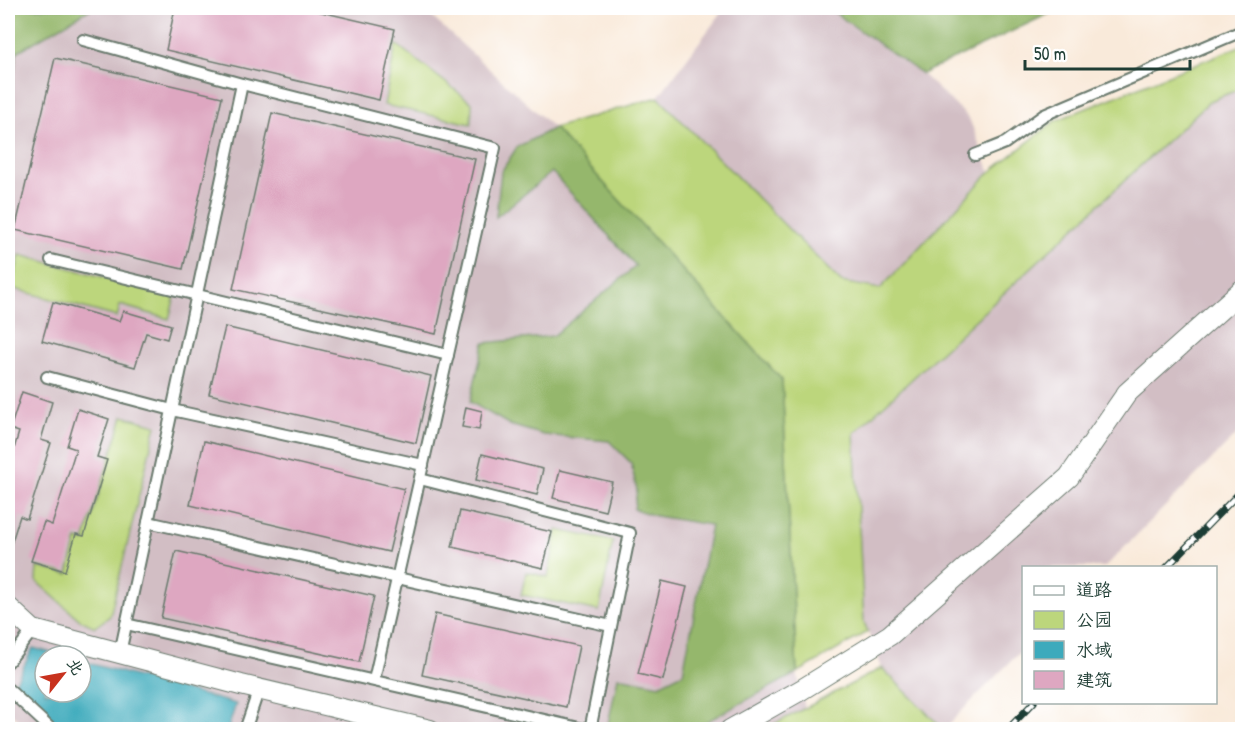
<svg xmlns="http://www.w3.org/2000/svg" width="1250" height="737" viewBox="0 0 1250 737" font-family="'Patrick Hand','LXGW WenKai TC',sans-serif">
<style>
.industrial{fill:#d2bec4;fill-rule:evenodd}
.green{fill:#bcd67c;stroke:#6e8a58;stroke-width:1.5}
.forest{fill:#95b76c;stroke:#5a7a50;stroke-width:1.5}
.water{fill:#3daabc;stroke:#2e7478;stroke-width:1.5}
.building{fill:#dea7c1}
.lines{fill:none;stroke-linecap:round;stroke-linejoin:round}
.lane-casing{stroke:#6b7a6e;stroke-width:14}
.street-casing{stroke:#6b7a6e;stroke-width:22}
.lane{stroke:#fff;stroke-width:10}
.street{stroke:#fff;stroke-width:20}
.rail-casing{stroke:#1f3d34;stroke-width:7}
.rail{stroke:#fff;stroke-width:4.5;stroke-dasharray:14;stroke-linecap:butt}
</style>
<rect width="100%" height="100%" fill="#fff"/>
<filter id="ink" filterUnits="userSpaceOnUse"><feTurbulence type="fractalNoise" baseFrequency=".0167" numOctaves="2"/><feDisplacementMap in="SourceGraphic" scale="12" xChannelSelector="R" yChannelSelector="G"/><feConvolveMatrix kernelMatrix="1 2 1 2 8 2 1 2 1" color-interpolation-filters="sRGB"/></filter>
<filter id="wash" filterUnits="userSpaceOnUse"><feTurbulence type="fractalNoise" baseFrequency=".008" numOctaves="4" result="noise"/><feDisplacementMap in="SourceGraphic" scale="24" xChannelSelector="R" yChannelSelector="G"/><feGaussianBlur stdDeviation="1.35" result="paint"/><feColorMatrix in="noise" values="0 0 0 0 0 0 0 0 0 0 0 0 0 0 0 0 0 1.4 0 .05"/><feComposite in="paint" operator="in"/></filter>
<g filter="url(#wash)">
<rect width="100%" height="100%" fill="#f9eada"/>
<!-- industrial -->
<g class="industrial">
<path d="M92,8H422L554,128L782,380L797,673L805,708L765,730L13,729L20,722L8,710V112L17,52ZM45,656H81V692H45Z"/>
<polygon points="725,8 828,8 922,74 969,118 990,172 880,289 841,282 658,97"/>
<polygon points="1242,88 1242,429 1105,567 1024,568 1023,649 944,729 882,668 864,622 854,433 1210,100"/>
</g>
<!-- green -->
<g class="green">
<polygon points="396,44 472,103 471,124 384,105"/>
<polygon points="1242,45 1242,88 1210,101 854,433 864,622 868,632 797,673 782,380 554,128 658,97 841,282 880,289 990,172 1055,121"/>
<polygon points="20,255 175,296 169,319 120,305 117,317 11,288"/>
<polygon points="123,416 156,425 110,616 95,627 80,620 36,581 37,567 68,574 77,540 84,542"/>
<polygon points="557,530 613,541 599,611 521,595 526,572 548,577"/>
<polygon points="882,668 943,729 765,729"/>
</g>
<!-- forest -->
<g class="forest">
<polygon points="8,8 92,8 17,52 8,112"/>
<polygon points="828,8 1061,8 922,74"/>
<polygon points="554,128 782,380 797,673 693,729 607,729 618,677 659,685 683,673 711,525 656,516 634,509 637,490 631,463 609,441 544,435 510,425 470,402 484,343 553,336 636,266 552,172 496,217 501,172 517,147"/>
</g>
<!-- water -->
<polygon class="water" points="33,648 64,656 45,656 45,692 81,692 81,661 236,704 228,729 63,729 14,685"/>
<g id="blocks">
<!-- building -->
<g class="building">
<polygon points="175,8 304,8 395,29 379,100 166,50"/>
<polygon points="55,58 222,97 183,269 15,230"/>
<polygon points="272,113 475,159 436,334 233,289"/>
<polygon points="53,302 119,321 123,311 171,325 167,339 146,333 135,367 42,341"/>
<polygon points="225,327 431,376 416,443 209,394"/>
<polygon points="22,392 52,402 41,440 51,443 27,519 20,516 8,554 8,469 19,432 10,429"/>
<polygon points="466,407 482,411 479,430 462,427"/>
<polygon points="78,409 109,419 97,457 107,460 84,536 76,534 65,571 31,561 44,522 52,525 76,449 67,446"/>
<polygon points="204,441 404,489 389,552 190,505"/>
<polygon points="482,454 543,469 537,495 476,480"/>
<polygon points="560,470 612,482 605,511 553,498"/>
<polygon points="460,511 552,532 543,568 452,547"/>
<polygon points="176,551 374,596 359,662 161,618"/>
<polygon points="662,581 687,587 663,680 638,674"/>
<polygon points="435,614 579,646 566,707 422,675"/>
</g>
</g>
</g>
<g filter="url(#ink)">
<use href="#blocks" fill-opacity="0" stroke="#6b7a6e" stroke-width="1.5"/>
<g class="lines">
<defs>
<g id="lane">
<polyline points="83,40 242,84 495,148 374,680"/>
<polyline points="975,155 1005,143 1044,115 1242,31"/>
<polyline points="51,260 448,355"/>
<polyline points="47,377 172,410 423,465"/>
<polyline points="420,479 630,533 590,730"/>
<polyline points="148,522 611,626"/>
<polyline points="126,624 588,730"/>
<polyline points="120,653 242,84"/>
<polyline points="8,662 33,630"/>
<polyline points="8,689 52,730"/>
<polyline points="245,730 259,689"/>
</g>
<g id="street">
<polyline points="8,607 33,630 241,685 430,730"/>
<polyline points="730,730 801,690 890,635 1069,477 1127,393 1242,290"/>
</g>
</defs>
<!-- lane casing -->
<use href="#lane" class="lane-casing"/>
<!-- street casing -->
<use href="#street" class="street-casing"/>
<!-- lane -->
<use href="#lane" class="lane"/>
<!-- street -->
<use href="#street" class="street"/>
<defs>
<g id="rail">
<polyline points="1166,568 1242,490"/>
<polyline points="1007,730 1034,702"/>
</g>
</defs>
<!-- rail casing -->
<use href="#rail" class="rail-casing"/>
<!-- rail -->
<use href="#rail" class="rail"/>
</g>
</g>
<!-- margin -->
<rect width="1250" height="737" fill="none" stroke="#fff" stroke-width="30"/>
<!-- legend -->
<rect x="1022" y="566" width="195" height="138" fill="#ffffff" stroke="#a5b1ae" stroke-width="1.5"/>
<rect x="1034" y="586" width="30" height="9" fill="#ffffff" stroke="#a5b1ae" stroke-width="1.5"/>
<text x="1076" y="596" font-size="18" fill="#1f3d34">道路</text>
<rect x="1034" y="611" width="30" height="18" fill="#bcd67c" stroke="#a5b1ae" stroke-width="1.5"/>
<text x="1076" y="626" font-size="18" fill="#1f3d34">公园</text>
<rect x="1034" y="641" width="30" height="18" fill="#3daabc" stroke="#a5b1ae" stroke-width="1.5"/>
<text x="1076" y="656" font-size="18" fill="#1f3d34">水域</text>
<rect x="1034" y="671" width="30" height="18" fill="#dea7c1" stroke="#a5b1ae" stroke-width="1.5"/>
<text x="1076" y="686" font-size="18" fill="#1f3d34">建筑</text>
<!-- north arrow -->
<g transform="translate(63 674) rotate(59)"><circle r="28" fill="#ffffff" stroke="#a5b1ae" stroke-width="1.5"/>
<path d="M0-4.5L10 22L0 15L-10 22Z" fill="#c8321e"/>
<text y="-9" font-size="16" font-weight="bold" text-anchor="middle" fill="#1f3d34">北</text>
</g>
<!-- scale -->
<path d="M1025 60v9h165v-9" fill="none" stroke="#1f3d34" stroke-width="3"/>
<text x="1034" y="60" font-size="18" fill="#1f3d34" stroke="#ffffff" stroke-width="4.5" paint-order="stroke">50 m</text>
</svg>
